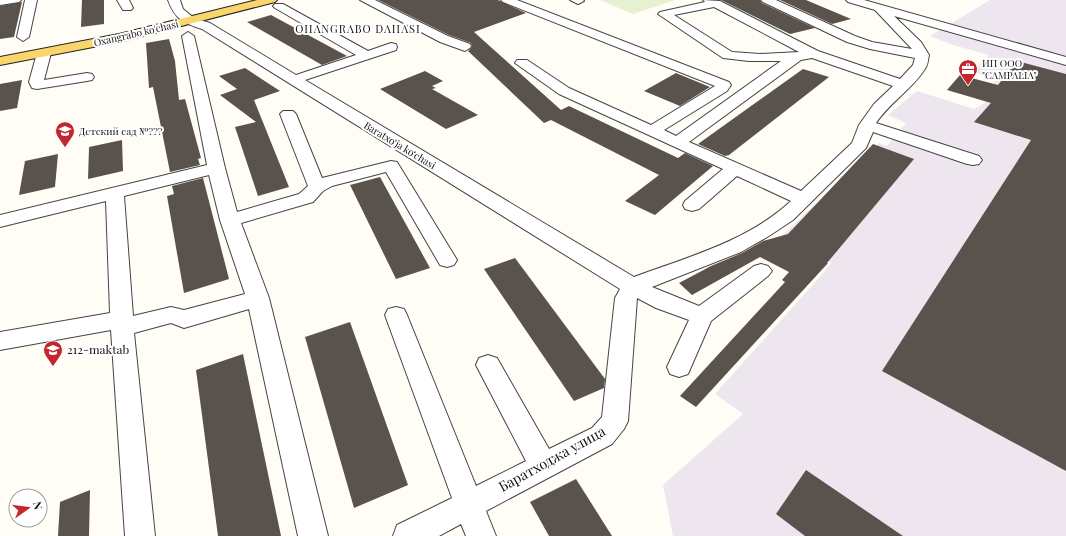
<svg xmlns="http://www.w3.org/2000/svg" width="1066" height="536" viewBox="0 0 1066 536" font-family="'Playfair Display',serif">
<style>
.industrial{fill:#eee6ef}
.pitch{fill:#e6f2cf}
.building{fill:#5a524d}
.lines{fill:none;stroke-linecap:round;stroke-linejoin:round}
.minor-casing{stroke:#444;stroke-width:2}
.major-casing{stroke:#222;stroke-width:2}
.minor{fill:#fff;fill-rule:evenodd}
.major{fill:#f9d66b;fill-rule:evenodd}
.labels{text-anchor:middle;stroke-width:4;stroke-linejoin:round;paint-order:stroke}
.far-street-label{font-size:10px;fill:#111;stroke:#fff}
.far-poi-label{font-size:10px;fill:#111;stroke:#fff;text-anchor:start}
.far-neighbourhood-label{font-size:11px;letter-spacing:1px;fill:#111;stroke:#fff}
.poi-label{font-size:12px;fill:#111;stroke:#fff;text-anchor:start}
.near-street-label{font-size:14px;fill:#111;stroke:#fff}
</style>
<rect width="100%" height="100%" fill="#fffdf5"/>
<!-- industrial -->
<polygon class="industrial" points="990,0 1066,0 1066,536 673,536 663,485 743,414 715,394 832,263 781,237 879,143 887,146 906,123 888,115 917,91 974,109 985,103 996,78 972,72 989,55 953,45 930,36"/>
<!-- pitch -->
<polygon class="pitch" points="600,0 675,0 633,14"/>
<!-- building -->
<g class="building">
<polygon points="82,0 104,0 104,24 81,27"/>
<polygon points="378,0 498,0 526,13 474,32 561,110 569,106 678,158 685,153 713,166 655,215 625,201 659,175 551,120 544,123 468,51 472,47 471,43 449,35"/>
<polygon points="721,0 760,0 762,3 815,28 790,34"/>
<polygon points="780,0 806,0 851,19 832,24"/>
<polygon points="22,2 14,37 0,39 0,6"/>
<polygon points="271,15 347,56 322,65 247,22"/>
<polygon points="169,39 175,61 179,100 185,99 201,158 198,159 200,165 170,172 153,87 149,88 146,43"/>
<polygon points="1017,61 1066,74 1066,471 882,371 1031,140 974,122 991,103 947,90 960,75 998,85"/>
<polygon points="245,68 280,91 254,100 289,187 258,196 235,127 256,122 220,95 237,89 219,76"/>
<polygon points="803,69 829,77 729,155 725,156 698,144"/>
<polygon points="425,71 443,81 432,86 436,88 432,89 478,115 446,129 380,89"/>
<polygon points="676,73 710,87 680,106 644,91"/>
<polygon points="22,80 17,108 0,111 0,84"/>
<polygon points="122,140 123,171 88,179 89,147"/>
<polygon points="873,144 914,159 827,263 828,263 696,407 680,396 785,282 782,280 789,272 760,257 692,295 679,283 711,266 742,253 763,241 788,234"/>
<polygon points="58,154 55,187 19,195 25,161"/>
<polygon points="380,177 430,268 396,279 350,185"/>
<polygon points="203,178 229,279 184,293 167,196 174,194 172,186"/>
<polygon points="515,258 605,379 604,388 574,401 484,269"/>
<polygon points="350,322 408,485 354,508 305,337"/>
<polygon points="243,354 281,536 218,536 196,370"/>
<polygon points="806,470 903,536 805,536 776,514"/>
<polygon points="576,479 612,536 549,536 530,502"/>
<polygon points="90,490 89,536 58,536 60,502"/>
</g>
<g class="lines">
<defs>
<g id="minor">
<polygon points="0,0 21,0 19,2 0,5"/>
<polygon points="25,0 37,0 29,37 23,41 17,37"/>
<polygon points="117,0 129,0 133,8 131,10 123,10"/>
<path d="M168,0H180L183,9L194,18L210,23L296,75L356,55L275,8L273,6L275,4H283L368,51L391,43L396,44L397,47L396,50L305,80L634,277C688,257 748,241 791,201L737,176L699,209L692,211L685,209L683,205L685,201L723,169L559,94L515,63L517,60H527L569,88L651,125L715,86L503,2L501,0H517L729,82L731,85L727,91L664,130L676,136L781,61H749L723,58L658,14L660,12L705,2L703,0L720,1L818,51L900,79L913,65L915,58L870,49L847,42L763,2L761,0H776L855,36L872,42L912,49L875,10L848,2L846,0H864L1066,57V65L894,16L921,42L929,55C928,59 928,64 926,67C915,87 890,102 876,123L979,156L982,160L979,164L973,165L967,164L873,132L866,148L793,220L769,236L741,252L652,287L699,306L754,266L761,264L768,266L772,271L768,276L711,321L688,374L679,377L670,374L667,367L689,320L656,308L637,298L628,421L624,429L612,444L486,511L496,536H466L461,524L439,536H393L397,525L452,498L385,315L388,309L396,307L404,309L407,315L476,486L526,461L476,365L479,358L488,355L497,358L549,449L592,428L602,417L615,298L620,289L202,29C183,23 175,19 168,0ZM714,7L799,52L760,54L732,52L674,15ZM812,58L893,86L874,104L859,125L852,143L801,191L689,142L801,60Z"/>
<polygon points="360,0 375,0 448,36 470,44 471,47 465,51 440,42"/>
<polygon points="570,0 583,0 584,1 578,4"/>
<path d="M188,32L194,36L225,168L237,212L299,194L308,186L280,114L283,111H293L296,114L322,178L391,161L397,162L457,260L454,265L447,267L440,265L386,172L332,186L323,191L313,202L241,223L269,298L328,536H298L249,309L184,328L171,323L134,333L155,536H125L111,330L0,350V332L110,313L106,201L0,227V215L207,165L182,36ZM209,175L220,220L245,294L184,310L171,307L133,316L124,196Z"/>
<polygon points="44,49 51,53 44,80 87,73 92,74 94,77 92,80 87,81 37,89 32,88 29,82 37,53"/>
</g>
<polygon id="major" points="257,0 277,0 275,2 119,42 0,65 0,57 119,34"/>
</defs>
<!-- minor casing -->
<use href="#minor" class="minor-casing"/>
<!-- major casing -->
<use href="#major" class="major-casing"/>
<!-- minor -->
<use href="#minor" class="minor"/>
<!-- major -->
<use href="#major" class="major"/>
</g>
<!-- icons -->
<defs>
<symbol id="office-pin" viewBox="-11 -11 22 30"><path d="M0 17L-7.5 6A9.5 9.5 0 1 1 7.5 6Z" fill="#c4262e" stroke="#fff"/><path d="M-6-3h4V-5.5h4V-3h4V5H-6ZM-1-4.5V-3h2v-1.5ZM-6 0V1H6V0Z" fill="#fff"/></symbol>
<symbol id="school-pin" viewBox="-11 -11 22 30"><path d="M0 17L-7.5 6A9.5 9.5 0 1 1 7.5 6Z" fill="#c4262e" stroke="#fff"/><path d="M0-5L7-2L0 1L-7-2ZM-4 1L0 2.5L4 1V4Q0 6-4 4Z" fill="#fff"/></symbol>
</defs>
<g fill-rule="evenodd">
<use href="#office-pin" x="957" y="58" width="22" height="30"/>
<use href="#school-pin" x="54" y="120" width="22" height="30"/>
<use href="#school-pin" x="42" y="339" width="22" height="30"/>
</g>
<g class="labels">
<!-- far-street labels -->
<g class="far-street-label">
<text transform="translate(136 33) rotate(-13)" y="4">Oxangrabo ko'chasi</text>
<text transform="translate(400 145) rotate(31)" y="4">Baratxoʻja koʻchasi</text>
</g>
<!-- far-poi labels -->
<g class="far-poi-label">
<text x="982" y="67">ИП ООО<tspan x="982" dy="12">"CAMPALIA"</tspan></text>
<text x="79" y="135">Детский сад №???</text>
</g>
<!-- far-neighbourhood labels -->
<g class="far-neighbourhood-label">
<text x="358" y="33">OHANGRABO DAHASI</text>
</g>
<!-- poi labels -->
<g class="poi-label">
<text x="67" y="354">212-maktab</text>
</g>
<!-- near-street labels -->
<g class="near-street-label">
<text transform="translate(552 459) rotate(-29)" y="5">Баратходжа улица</text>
</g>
</g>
<!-- north arrow -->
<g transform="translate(28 508) rotate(76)"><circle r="19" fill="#ffffff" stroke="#a0a0a0"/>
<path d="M0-3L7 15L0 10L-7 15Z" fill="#c4262e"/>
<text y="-6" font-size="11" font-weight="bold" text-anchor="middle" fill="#111111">N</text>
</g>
</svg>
